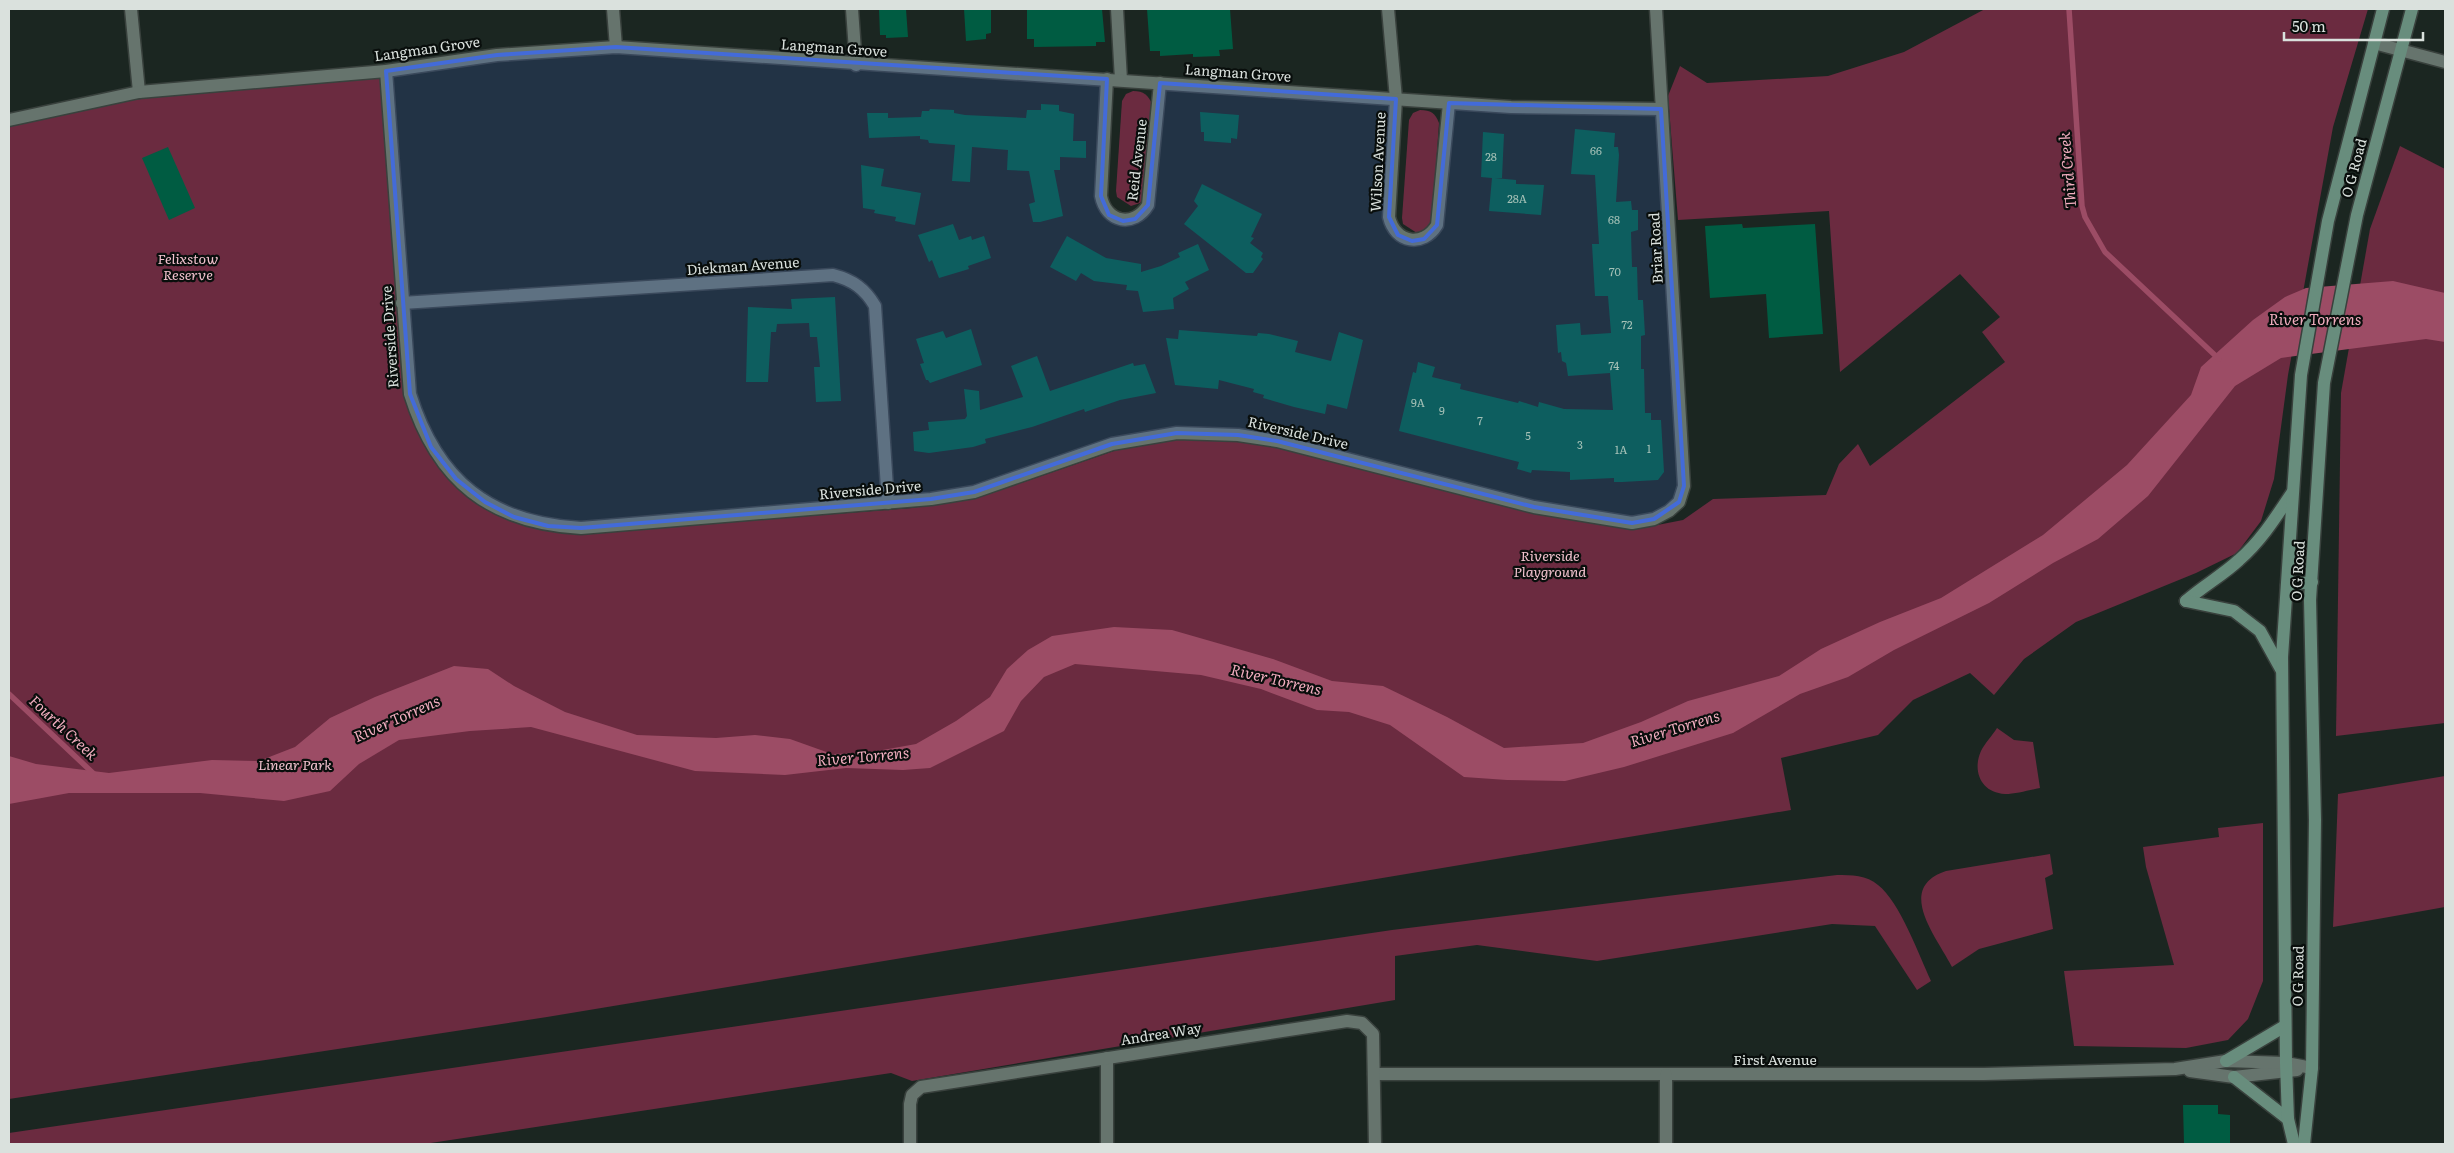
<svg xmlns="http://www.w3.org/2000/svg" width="2454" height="1153" viewBox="0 0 2454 1153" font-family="Literata,serif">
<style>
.green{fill:#6b2b40}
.water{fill:#9c4c65}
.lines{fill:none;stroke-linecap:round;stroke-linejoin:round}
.stream{stroke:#9c4c65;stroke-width:5.5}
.building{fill:#005c42}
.street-casing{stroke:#39413d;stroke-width:15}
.secondary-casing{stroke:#39413d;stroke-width:15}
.street{stroke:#66746d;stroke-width:12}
.secondary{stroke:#688d7d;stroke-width:12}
.marked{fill:#436bd9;fill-opacity:0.2;stroke:#436bd9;stroke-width:4;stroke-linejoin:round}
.labels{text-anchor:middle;stroke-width:4.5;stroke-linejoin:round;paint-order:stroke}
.number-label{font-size:11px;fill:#a4c0b6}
.street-label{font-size:14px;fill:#dae1dd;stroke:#090e0c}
.park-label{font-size:14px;font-style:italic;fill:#f2c2ce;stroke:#090e0c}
.water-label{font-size:15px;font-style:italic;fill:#f2adbf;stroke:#090e0c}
</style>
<rect width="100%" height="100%" fill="#1b2621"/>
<!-- green -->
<g class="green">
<polygon points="1985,9 2368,9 2333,127 2288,375 2274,479 2261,521 2237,553 2196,573 2076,622 2024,659 1994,695 1970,673 1913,700 1878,735 1781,758 1791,810 547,1017 9,1099 9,120 68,106 386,71 410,394 456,479 525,523 556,532 583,533 912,508 968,498 1024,482 1134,444 1180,438 1218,438 1261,443 1604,523 1642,528 1683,520 1713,499 1826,495 1839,464 1858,444 1870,466 2005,362 1982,332 2000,317 1960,274 1840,372 1829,211 1678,220 1668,96 1680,66 1707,83 1828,76 1904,52"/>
<path d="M1133,91C1144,91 1148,95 1152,104L1146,196L1140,203L1131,206L1117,197L1116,191L1122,101L1126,94Z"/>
<path d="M1420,110C1431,110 1435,113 1439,123L1432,223L1426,230L1417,233L1403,224L1402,218L1409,120L1413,113Z"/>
<polygon points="2400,146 2445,169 2445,723 2336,736 2341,393 2370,229"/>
<path d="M1997,728L2014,740L2033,742L2040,788C2029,790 2016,794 2005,794C1981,793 1972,771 1981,751C1985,743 1992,736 1997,728Z"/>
<polygon points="2445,776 2445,907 2333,927 2338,794"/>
<polygon points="2263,823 2263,981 2248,1019 2228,1040 2186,1048 2074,1046 2064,971 2174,965 2146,867 2143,847 2219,837 2218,828"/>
<path d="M2050,854L2053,874L2045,878L2053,929L1979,949L1952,967C1936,936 1895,888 1946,871Z"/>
<path d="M1837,875C1851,875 1867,875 1878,885C1900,902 1919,955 1931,981L1917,990L1875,926L1832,924L1597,961L1477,945L1395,956V1000L912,1081L891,1073L424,1144H9V1133L1392,930Z"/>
</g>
<!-- water -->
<polygon class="water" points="2393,281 2445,293 2445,342 2426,339 2281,358 2235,386 2148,496 2098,539 2053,563 1989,603 1894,650 1848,677 1800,694 1733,733 1624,767 1565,781 1507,780 1464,777 1390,725 1349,712 1317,710 1261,689 1201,675 1075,664 1044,677 1021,701 1004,731 930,768 903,770 846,768 785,775 695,771 531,727 470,731 399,740 359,764 330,791 284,801 200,793 69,793 9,804 9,756 36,764 109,773 212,760 259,761 295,747 330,718 375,697 454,666 488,669 514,686 565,712 637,735 716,738 755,735 790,739 832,754 866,753 916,744 956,721 990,697 1007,669 1028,650 1052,636 1114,627 1172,630 1273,659 1332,681 1383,686 1447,717 1504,748 1583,743 1641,722 1688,701 1779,676 1821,649 1880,622 1941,598 2043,535 2127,465 2191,395 2201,367 2253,320 2285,297 2306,288"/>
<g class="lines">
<!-- stream -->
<g class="stream">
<polyline points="2069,9 2082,206 2085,217 2105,252 2219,359"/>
<polyline points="9,694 95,775"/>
</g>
</g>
<!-- building -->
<g class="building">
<polygon points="879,9 906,9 908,37 886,38 886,35 880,35"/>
<polygon points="964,9 991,9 991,33 986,34 986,39 966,41"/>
<polygon points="1027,9 1102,9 1105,42 1096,42 1096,46 1034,47 1034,39 1027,39"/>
<polygon points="1147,9 1230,9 1233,49 1219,50 1220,56 1193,57 1193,54 1160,56 1160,51 1150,51"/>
<polygon points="1041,104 1059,105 1059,111 1074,114 1073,141 1086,141 1086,158 1060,157 1060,170 1054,170 1063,216 1040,222 1033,222 1029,204 1035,202 1029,171 1007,170 1008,150 972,147 970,182 952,181 955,145 929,143 928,140 920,139 920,136 869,138 867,113 888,113 888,118 921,117 922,111 929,111 930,109 954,110 954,113 965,115 1026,118 1027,110 1041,110"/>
<polygon points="1200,112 1239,115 1237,139 1231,138 1231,143 1204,141 1204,132 1201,132"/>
<polygon points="1575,129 1615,133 1614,147 1618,147 1619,155 1616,202 1631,201 1632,210 1638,210 1638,230 1631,232 1632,267 1637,267 1638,300 1643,300 1645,335 1641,336 1641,369 1644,369 1645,413 1651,413 1651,420 1661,420 1664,472 1658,480 1622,482 1614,482 1614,478 1570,480 1570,472 1532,470 1531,473 1517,469 1519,462 1399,431 1413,372 1416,373 1418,362 1435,367 1432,377 1461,384 1460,389 1518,403 1519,401 1538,407 1539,402 1564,409 1613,410 1610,373 1568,376 1566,363 1562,361 1561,352 1558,353 1556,325 1580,323 1581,335 1611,333 1608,296 1595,296 1592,244 1599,244 1595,175 1571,174"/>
<polygon points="1483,132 1504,134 1502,178 1495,178 1516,180 1516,184 1544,185 1541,215 1489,211 1492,178 1481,177"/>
<polygon points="168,147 195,208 169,220 142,158"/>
<polygon points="861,165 884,169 881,186 921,193 915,225 895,221 896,217 874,213 875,210 863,208"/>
<polygon points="1202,184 1262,214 1251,237 1254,238 1250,243 1263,253 1261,257 1263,259 1253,273 1246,273 1184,224 1198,206 1194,201"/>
<polygon points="953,224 959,240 971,236 972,240 984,236 991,258 968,266 969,269 939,278 932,260 929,262 918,235"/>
<polygon points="1742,224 1743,228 1815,224 1823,334 1769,338 1766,294 1710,298 1705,226"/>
<polygon points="1067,236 1106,258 1141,264 1141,272 1161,266 1180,257 1178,253 1198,244 1209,270 1185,282 1189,289 1173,298 1174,309 1143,312 1138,291 1126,290 1127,285 1094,281 1081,273 1076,281 1050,267"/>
<polygon points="835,297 841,401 816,402 814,367 820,367 817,337 810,337 809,323 777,324 776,332 771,332 768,382 746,382 748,307 792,309 791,299"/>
<polygon points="971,329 982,365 930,383 928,380 926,380 920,364 924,363 916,339 943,331 946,338"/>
<polygon points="1179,330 1257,336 1258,333 1269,334 1298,341 1295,352 1331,361 1339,332 1363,340 1347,409 1327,404 1325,414 1294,407 1263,398 1264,395 1253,392 1254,389 1219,380 1218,389 1175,385 1166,338 1178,339"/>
<polygon points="1037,356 1050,391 1133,363 1134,366 1145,364 1156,393 1120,400 1085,412 1084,409 1032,427 985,439 986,443 973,447 929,453 914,451 913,432 929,430 928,422 965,419 967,416 964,389 979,391 980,410 1023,397 1011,366"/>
<polygon points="2183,1105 2218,1105 2218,1114 2230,1115 2230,1144 2184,1144"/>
</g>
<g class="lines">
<defs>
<g id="street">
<polyline points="131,9 139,92"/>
<polyline points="613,9 616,47"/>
<polyline points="852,9 856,65"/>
<polyline points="1117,9 1121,80"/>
<path d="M1388,9L1396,99L1389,217C1395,243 1423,248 1437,225L1449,103"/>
<polyline points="2374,43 2445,62"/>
<path d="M386,71L410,394C437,481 490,523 581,528L931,499L974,492L1112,444L1177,433L1238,435L1277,441L1534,507L1632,523L1654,519L1669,511L1679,502L1684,486L1656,9"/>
<path d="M1107,79L1101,196C1106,223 1134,228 1148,205L1160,83"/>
<polyline points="9,120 139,92 386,71 497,55 616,47 1511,107 1661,109"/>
<path d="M402,303L833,275C853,280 865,289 875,306L888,503"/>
<polyline points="1107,1058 1107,1144"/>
<polyline points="2190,1071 2234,1077 2297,1070"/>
<polyline points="1374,1074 1984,1074 2175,1069 2226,1061 2286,1063 2312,1068"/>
<polyline points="1666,1075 1666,1144"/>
<polyline points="910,1144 910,1104 912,1095 921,1087 1347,1021 1362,1023 1373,1034 1375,1144"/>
</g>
<g id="secondary">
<polyline points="2287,585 2312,582"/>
<path d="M2186,601C2203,586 2223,575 2239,560C2261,541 2276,517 2292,493"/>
<polyline points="2186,601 2234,611 2260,631 2281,669"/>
<polyline points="2226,1061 2285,1026"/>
<polyline points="2234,1077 2288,1119"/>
<polyline points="2294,1144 2288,1119 2286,1063 2282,657 2301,375 2328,221 2383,9"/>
<polyline points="2304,1144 2312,1068 2315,820 2310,600 2324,383 2357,215 2412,9"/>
</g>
</defs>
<!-- street casing -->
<use href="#street" class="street-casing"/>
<!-- secondary casing -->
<use href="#secondary" class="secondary-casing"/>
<!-- street -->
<use href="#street" class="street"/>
<!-- secondary -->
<use href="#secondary" class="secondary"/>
</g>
<!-- marked area -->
<path class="marked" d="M616,47L1107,79L1101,196L1109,215L1123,221L1135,219L1148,205L1160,83L1396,99L1389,217L1398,235L1412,241L1424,239L1437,225L1449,103L1661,109L1684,486L1679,502L1654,519L1632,523L1534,507L1277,441L1238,435L1177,433L1112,444L974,492L931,499L581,528L548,526L514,517L485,502L456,479L431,447L410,394L386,71L497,55Z"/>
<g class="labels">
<!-- number labels -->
<g class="number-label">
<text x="1596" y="155">66</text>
<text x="1491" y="161">28</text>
<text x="1517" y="203">28A</text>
<text x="1614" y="224">68</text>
<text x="1615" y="276">70</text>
<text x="1627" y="329">72</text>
<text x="1614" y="370">74</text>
<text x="1418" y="407">9A</text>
<text x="1442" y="415">9</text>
<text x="1480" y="425">7</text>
<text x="1528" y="440">5</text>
<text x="1580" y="449">3</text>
<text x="1649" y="453">1</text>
<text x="1621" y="454">1A</text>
</g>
<!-- street labels -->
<g class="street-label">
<text transform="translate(834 48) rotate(4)" y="5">Langman Grove</text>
<text transform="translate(427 49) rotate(-8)" y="5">Langman Grove</text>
<text transform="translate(1238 73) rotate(4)" y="5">Langman Grove</text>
<text transform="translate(1137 160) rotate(-83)" y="5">Reid Avenue</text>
<text transform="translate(1378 162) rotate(-87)" y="5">Wilson Avenue</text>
<text transform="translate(2354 168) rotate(-75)" y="5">O G Road</text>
<text transform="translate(1656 248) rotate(-93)" y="5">Briar Road</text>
<text transform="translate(743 266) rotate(-4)" y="5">Diekman Avenue</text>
<text transform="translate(390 337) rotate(-94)" y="5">Riverside Drive</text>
<text transform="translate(1298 433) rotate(13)" y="5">Riverside Drive</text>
<text transform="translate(870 490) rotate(-5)" y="5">Riverside Drive</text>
<text transform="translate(2298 571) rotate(-87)" y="5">O G Road</text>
<text transform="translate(2298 976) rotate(-89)" y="5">O G Road</text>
<text transform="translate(1161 1034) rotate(-9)" y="5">Andrea Way</text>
<text x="1775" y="1065">First Avenue</text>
</g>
<!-- park labels -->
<g class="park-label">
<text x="188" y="264">Felixstow<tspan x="188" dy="16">Reserve</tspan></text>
<text x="1550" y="561">Riverside<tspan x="1550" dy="16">Playground</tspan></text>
<text x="295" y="770">Linear Park</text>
</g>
<!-- water labels -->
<g class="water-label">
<text transform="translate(2068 170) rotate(-95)" y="5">Third Creek</text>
<text x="2315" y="325">River Torrens</text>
<text transform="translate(1276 680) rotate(13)" y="5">River Torrens</text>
<text transform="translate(397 719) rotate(-24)" y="5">River Torrens</text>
<text transform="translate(63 728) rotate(43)" y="5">Fourth Creek</text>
<text transform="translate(1675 729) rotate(-17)" y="5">River Torrens</text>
<text transform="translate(863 757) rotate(-5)" y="5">River Torrens</text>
</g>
</g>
<!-- border -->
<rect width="2454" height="1153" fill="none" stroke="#dae1dd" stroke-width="20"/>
<!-- scale -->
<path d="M2284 32v8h139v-8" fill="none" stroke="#dae1dd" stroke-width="2.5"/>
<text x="2292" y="32" font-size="15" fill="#dae1dd" stroke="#090e0c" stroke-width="4" paint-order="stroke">50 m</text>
</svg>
